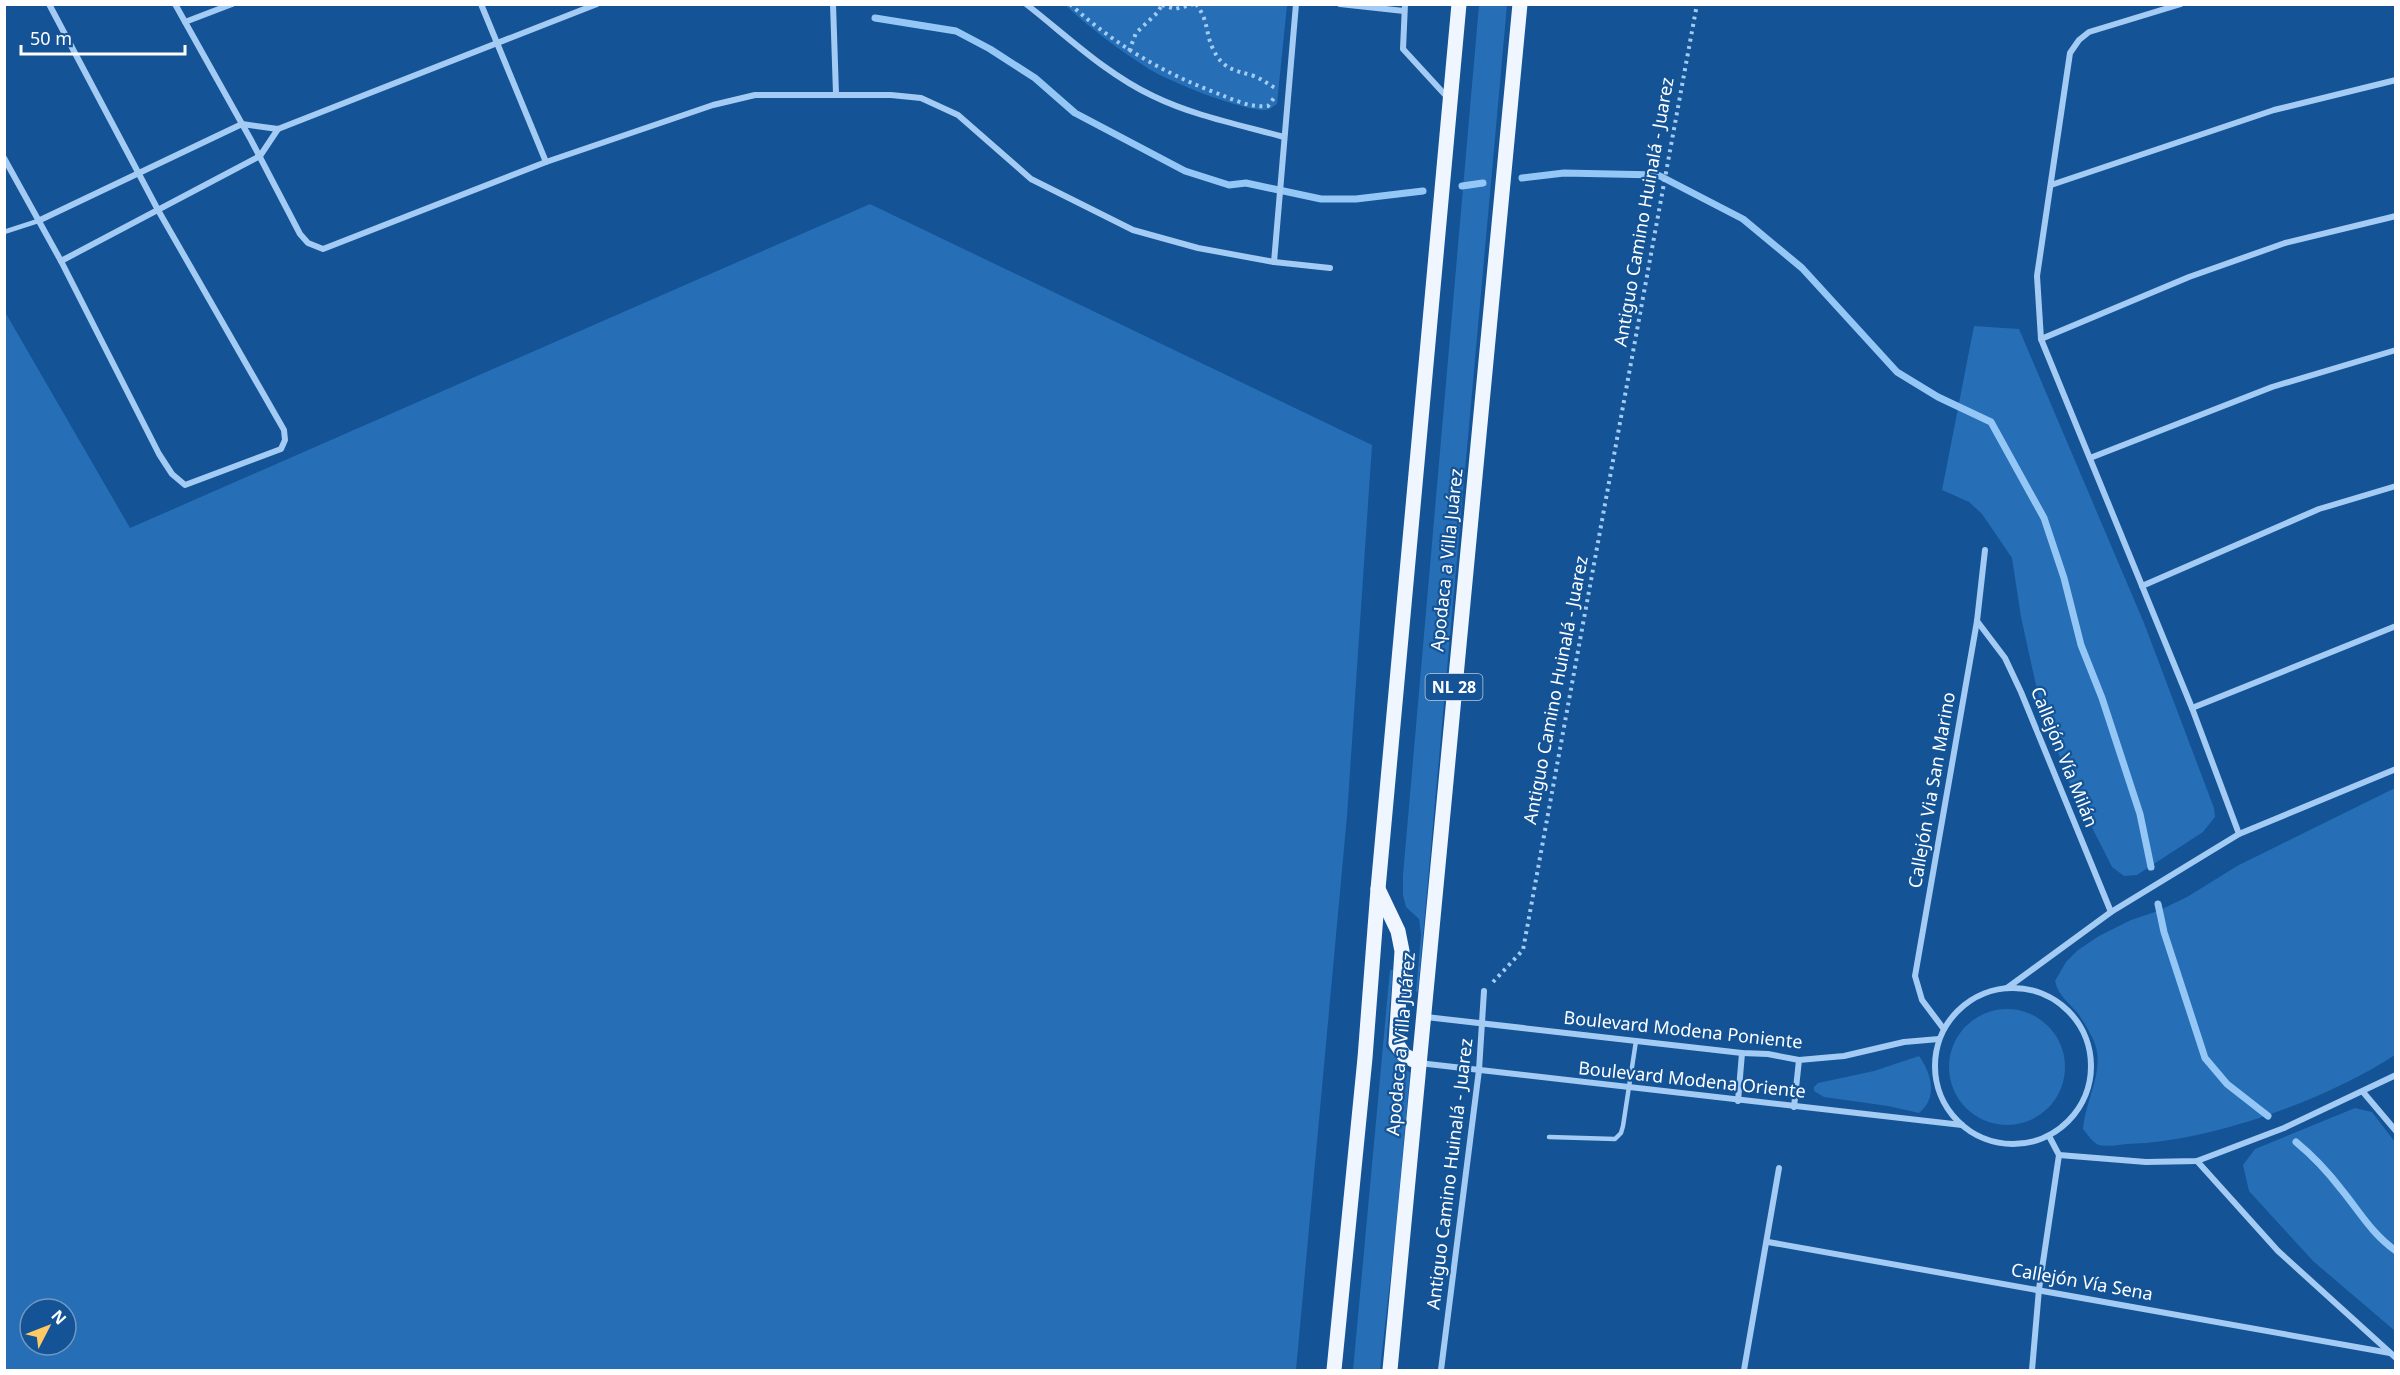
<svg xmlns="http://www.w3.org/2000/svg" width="2400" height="1375" viewBox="0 0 2400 1375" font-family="'Noto Sans',sans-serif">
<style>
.green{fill:#266eb5;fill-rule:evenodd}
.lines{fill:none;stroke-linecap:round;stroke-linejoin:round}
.stream{stroke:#95c7f6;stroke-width:7}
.path{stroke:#a3cbf3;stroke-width:4;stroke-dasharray:3 4.5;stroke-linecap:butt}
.lane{stroke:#a3cbf3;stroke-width:4.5}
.street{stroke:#a3cbf3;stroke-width:6}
.primary{stroke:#eff6ff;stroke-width:15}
.labels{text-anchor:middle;stroke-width:4.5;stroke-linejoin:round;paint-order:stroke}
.shield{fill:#135396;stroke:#b8cbe0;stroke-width:1.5}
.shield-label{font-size:16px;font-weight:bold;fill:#fff}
.street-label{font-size:18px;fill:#fff;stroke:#135396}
</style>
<rect width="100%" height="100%" fill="#135396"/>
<!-- green -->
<g class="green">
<path d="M1065,5H1287L1277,104C1271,108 1268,111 1261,110C1236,108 1170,82 1149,69C1119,50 1091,29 1065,5Z"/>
<polygon points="1479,5 1507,5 1418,991 1416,992 1421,935 1419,919 1406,907 1403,895 1403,875"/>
<path d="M870,204L1372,445L1347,816L1296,1370H5V312L130,528ZM30,1309H66V1345H30Z"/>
<polygon points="1974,326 2019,329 2144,623 2214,808 2215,817 2203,832 2137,875 2124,876 2112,867 2068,780 2039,699 2021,617 2012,558 1982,514 1969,502 1942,490"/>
<path d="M2395,788V1055C2326,1100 2210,1142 2127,1144C2119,1145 2107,1147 2099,1145C2093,1143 2087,1134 2083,1129C2085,1099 2107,1069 2093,1039C2089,1031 2084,1022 2079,1015C2070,1003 2058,996 2055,981L2066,962L2078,950L2099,936L2131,920L2158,911L2187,897L2237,866Z"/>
<polygon points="1390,970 1393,970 1386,1047 1410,1073 1395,1237 1380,1370 1353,1370"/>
<circle cx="2007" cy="1067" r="58"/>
<path d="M1919,1056C1932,1074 1938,1098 1919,1113L1888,1106L1824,1097L1814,1091V1087L1818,1083L1874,1071Z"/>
<polygon points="2355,1108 2372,1112 2395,1142 2395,1331 2313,1261 2249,1191 2243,1165 2255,1149"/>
</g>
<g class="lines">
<!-- stream -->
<g class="stream">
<polyline points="875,18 956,31 990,49 1035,78 1075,113 1185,171 1229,185 1246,183 1321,199 1356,199 1423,191"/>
<polyline points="1522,178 1564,173 1658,175 1743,219 1802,268 1897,372 1938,397 1991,422 2044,518 2064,578 2081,645 2102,698 2140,814 2151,867"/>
<polyline points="1462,186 1483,183"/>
<polyline points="2158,904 2164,932 2205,1058 2227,1084 2268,1116"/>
<path d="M2296,1142C2313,1156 2328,1172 2341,1189C2360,1212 2371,1233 2396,1251"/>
</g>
<!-- path -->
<g class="path">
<path d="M1070,4C1115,45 1163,73 1219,94C1234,100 1251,108 1268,106L1274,98"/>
<path d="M1196,4C1209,21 1205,32 1213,49C1223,70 1235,70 1254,76C1262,79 1268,84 1275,88"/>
<polyline points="1162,5 1175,9 1194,4"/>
<polyline points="1129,51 1136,33 1157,13 1162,5"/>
<polyline points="1493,982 1523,950 1697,4"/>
</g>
<!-- lane -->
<g class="lane">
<polyline points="4,232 38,221"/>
<polyline points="1549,1137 1615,1139 1621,1133 1623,1126 1636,1041"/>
</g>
<!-- street -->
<g class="street">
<polyline points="175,4 251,140 300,234 308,243 323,249 546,162 713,105 755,95 891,95 921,98 958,115 1031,179 1133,230 1198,248 1274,262 1330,268"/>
<polyline points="481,4 546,162"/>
<polyline points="833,4 836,94"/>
<path d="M1026,4C1067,36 1106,74 1153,96C1194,116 1241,125 1284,137"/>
<polyline points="1340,4 1404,11"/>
<polyline points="1405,4 1403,49 1448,98"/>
<polyline points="2181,4 2089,32 2079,40 2070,53 2037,276 2041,339 2192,708 2239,834"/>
<polyline points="185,22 232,4"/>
<polyline points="4,158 61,261 159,454 172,474 185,485 281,449 285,440 284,430 158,210 49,4"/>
<polyline points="2051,185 2274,110 2396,80"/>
<polyline points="38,221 242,124 278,129 597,4"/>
<polyline points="61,261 260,156 278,129"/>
<polyline points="1274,262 1296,4"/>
<polyline points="2041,339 2189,277 2285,243 2396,216"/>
<polyline points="2090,458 2272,387 2396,350"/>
<polyline points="2142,586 2319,509 2396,486"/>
<polyline points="1977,621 2005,658 2021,692 2111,912"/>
<polyline points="2192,708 2396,626"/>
<polyline points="2007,988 2111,912 2239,834 2396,769"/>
<circle cx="2013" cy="1066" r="78"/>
<polyline points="1426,1017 1742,1053 1768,1054 1799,1060 1844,1056 1904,1042 1939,1039"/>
<polyline points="1943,1028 1922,1000 1915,976 1977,621 1985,550"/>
<polyline points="1419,1063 1962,1125"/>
<polyline points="2363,1092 2396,1131"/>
<polyline points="1738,1101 1742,1053"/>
<polyline points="1794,1107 1799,1060"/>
<polyline points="2059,1155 2146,1162 2197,1161 2284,1128 2396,1075"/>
<polyline points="2197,1161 2278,1251 2396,1358"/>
<polyline points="1768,1242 2390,1353"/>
<polyline points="1441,1370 1479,1070 1484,991"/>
<polyline points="1744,1370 1779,1168"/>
<polyline points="2032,1370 2039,1289 2059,1155 2049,1136"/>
</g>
<!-- primary -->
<g class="primary">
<polyline points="1378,889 1398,931 1402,951 1396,1043 1404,1055 1419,1063"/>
<polyline points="1334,1370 1365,1058 1378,889 1459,4"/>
<polyline points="1390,1370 1520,4"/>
</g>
</g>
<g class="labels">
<!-- shield labels -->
<rect class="shield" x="1425.5" y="674" width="57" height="26" rx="4.5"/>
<g class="shield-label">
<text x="1454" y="693">NL 28</text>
</g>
<!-- street labels -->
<g class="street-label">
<text transform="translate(1644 212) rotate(-80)" y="6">Antiguo Camino Huinalá - Juarez</text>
<text transform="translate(1447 560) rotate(-84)" y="6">Apodaca a Villa Juárez</text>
<text transform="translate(1556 690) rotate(-79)" y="6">Antiguo Camino Huinalá - Juarez</text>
<text transform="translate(2064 757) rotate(68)" y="6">Callejón Vía Milán</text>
<text transform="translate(1932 790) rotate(-80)" y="6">Callejón Via San Marino</text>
<text transform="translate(1683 1030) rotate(6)" y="6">Boulevard Modena Poniente</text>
<text transform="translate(1401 1044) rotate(-85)" y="6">Apodaca a Villa Juárez</text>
<text transform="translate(1692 1080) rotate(6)" y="6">Boulevard Modena Oriente</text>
<text transform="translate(1450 1174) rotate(-83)" y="6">Antiguo Camino Huinalá - Juarez</text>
<text transform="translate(2082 1282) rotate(10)" y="6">Callejón Vía Sena</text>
</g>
</g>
<!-- border -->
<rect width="2400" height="1375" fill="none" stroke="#ffffff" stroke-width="12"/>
<!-- north arrow -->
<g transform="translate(48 1327) rotate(48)"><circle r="28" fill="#135396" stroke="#7198c0" stroke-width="1.5"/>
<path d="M0-4.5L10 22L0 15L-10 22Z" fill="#ffca65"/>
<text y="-9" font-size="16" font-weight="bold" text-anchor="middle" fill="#ffffff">N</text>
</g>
<!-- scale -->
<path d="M21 45v9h164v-9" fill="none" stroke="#ffffff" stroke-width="3"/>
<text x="30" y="45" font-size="18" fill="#ffffff" stroke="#135396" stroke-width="4.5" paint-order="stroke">50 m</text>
</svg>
